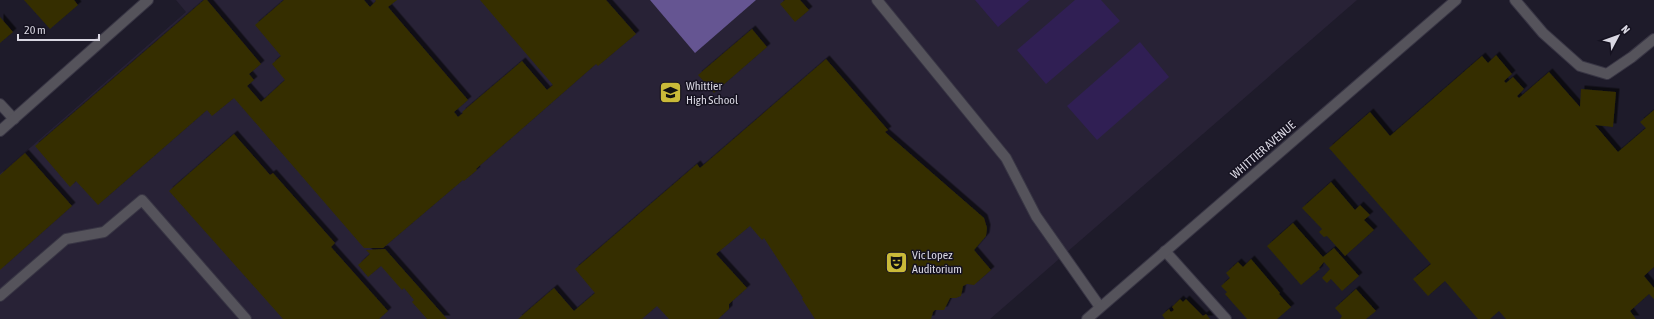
<svg xmlns="http://www.w3.org/2000/svg" width="1654" height="319" viewBox="0 0 1654 319" font-family="'Asap Condensed',sans-serif">
<style>
.built{fill:#282236}
.green{fill:#301f54}
.water{fill:#655592}
.building{fill:#342e04;filter:url(#shadow)}
.lines{fill:none;stroke-linecap:round;stroke-linejoin:round}
.minor-casing{stroke:#383544;stroke-width:12}
.minor{stroke:#55535b;stroke-width:10}
.labels{text-anchor:middle;stroke-width:3;stroke-linejoin:round;paint-order:stroke}
.poi-label{font-size:12px;fill:#d9d7e2;stroke:#151220;text-anchor:start}
.street-label{font-size:12px;fill:#d9d7e2;stroke:#151220}
</style>
<defs>
<filter id="shadow"><feDropShadow dx="3.5" dy="-3.5" stdDeviation="0" flood-color="#0009"/></filter>
</defs>
<rect width="100%" height="100%" fill="#1e1b2a"/>
<!-- built -->
<polygon class="built" points="176,0 1357,0 990,319 0,319 0,174 186,12"/>
<!-- green -->
<g class="green">
<polygon points="975,0 1030,0 998,27"/>
<polygon points="1075,0 1101,0 1120,21 1046,84 1017,50"/>
<polygon points="1140,42 1169,77 1097,140 1067,106"/>
</g>
<!-- water -->
<polygon class="water" points="650,0 756,0 695,53"/>
<!-- building -->
<g class="building">
<polygon points="24,0 74,0 78,5 50,29"/>
<polygon points="204,0 207,0 261,64 249,74 254,80 247,86 261,102 285,80 272,64 281,56 255,25 284,0 364,0 370,7 376,1 375,0 397,0 388,7 468,100 454,112 458,117 463,113 462,112 522,61 547,90 553,85 480,0 606,0 636,34 598,66 596,64 476,169 477,170 464,181 463,180 383,248 364,248 234,98 212,116 207,110 98,205 76,181 70,187 35,146"/>
<polygon points="785,0 800,0 809,10 795,22 780,4"/>
<polygon points="0,17 13,32 0,43"/>
<polygon points="752,29 767,47 714,93 698,75"/>
<polygon points="1496,55 1512,74 1504,81 1506,83 1513,77 1524,89 1517,96 1519,98 1549,72 1580,107 1581,89 1616,92 1613,127 1595,125 1618,152 1646,128 1640,122 1654,110 1654,267 1644,276 1654,288 1654,299 1649,294 1630,311 1636,319 1506,319 1499,311 1490,319 1478,319 1445,281 1428,296 1413,279 1431,264 1329,148 1370,112 1390,136 1482,56 1488,63"/>
<polygon points="826,59 888,130 885,132 984,218 987,228 986,236 974,250 991,270 974,285 967,284 963,286 961,296 956,298 950,298 944,310 935,310 933,312 931,319 815,319 802,299 803,298 764,238 762,240 750,226 716,254 747,288 729,304 729,309 718,319 669,319 657,306 642,319 518,319 554,288 574,311 595,293 575,269 697,164 700,168"/>
<polygon points="234,134 270,175 273,173 335,243 331,247 388,311 379,319 283,319 169,191"/>
<polygon points="25,153 72,206 0,270 0,175"/>
<polygon points="1331,182 1355,210 1360,205 1370,215 1364,220 1374,230 1345,256 1327,236 1324,237 1319,232 1322,229 1302,208"/>
<polygon points="1293,223 1323,257 1334,248 1359,276 1342,291 1331,279 1327,283 1322,278 1330,269 1324,262 1319,268 1320,269 1301,285 1267,246"/>
<polygon points="385,249 447,319 427,319 412,302 414,300 404,288 402,290 381,266 368,277 358,265 370,254 366,250"/>
<polygon points="1251,259 1280,293 1279,294 1291,307 1277,319 1247,319 1225,294 1227,292 1221,286 1230,278 1226,273 1238,262 1243,267"/>
<polygon points="1356,289 1376,311 1366,319 1340,319 1342,316 1335,308"/>
<polygon points="1180,299 1183,302 1186,299 1203,316 1206,314 1210,319 1165,319 1162,315 1169,309 1171,312 1174,310 1172,307"/>
</g>
<g class="lines">
<defs>
<g id="minor">
<polyline points="877,0 1006,158 1036,216 1100,307"/>
<polyline points="1515,0 1543,33 1580,66 1607,74 1632,57 1654,39"/>
<polyline points="0,104 14,119"/>
<polyline points="0,131 148,0"/>
<polyline points="1165,251 1226,319"/>
<polyline points="0,296 66,239 104,232 142,200 246,319"/>
<polyline points="1087,319 1456,0"/>
</g>
</defs>
<!-- minor casing -->
<use href="#minor" class="minor-casing"/>
<!-- minor -->
<use href="#minor" class="minor"/>
</g>
<!-- icons -->
<defs>
<symbol id="school-square" viewBox="-11 -11 22 22"><rect x="-9" y="-9" width="18" height="18" rx="4" fill="#caba39" stroke="#151220"/><path d="M0-5L7-2L0 1L-7-2ZM-4 1L0 2.5L4 1V4Q0 6-4 4Z" fill="#111"/></symbol>
<symbol id="theatre-square" viewBox="-11 -11 22 22"><rect x="-9" y="-9" width="18" height="18" rx="4" fill="#caba39" stroke="#151220"/><path d="M-5-5.5Q0-4 5-5.5V0Q5 5 0 6Q-5 5-5 0ZM-3.3-2.5H-1v1.5H-3.3ZM1-2.5H3.3v1.5H1ZM-2.8 1Q0 5.5 2.8 1Z" fill="#111"/></symbol>
</defs>
<g fill-rule="evenodd">
<use href="#school-square" x="658" y="80" width="25" height="25"/>
<use href="#theatre-square" x="884" y="250" width="25" height="25"/>
</g>
<g class="labels">
<!-- poi labels -->
<g class="poi-label">
<text x="686" y="90">Whittier<tspan x="686" dy="14">High School</tspan></text>
<text x="912" y="259">Vic Lopez<tspan x="912" dy="14">Auditorium</tspan></text>
</g>
<!-- street labels -->
<g class="street-label">
<text transform="translate(1263 150) rotate(-41)" y="4">WHITTIER AVENUE</text>
</g>
</g>
<!-- north arrow -->
<g transform="translate(1618 36) rotate(49)" stroke="#151220" stroke-width="3" paint-order="stroke">
<path d="M0-3L7 15L0 10L-7 15Z" fill="#d9d7e2"/>
<text y="-6" font-size="11" font-weight="bold" text-anchor="middle" fill="#d9d7e2">N</text>
</g>
<!-- scale -->
<path d="M18 34v6h81v-6" fill="none" stroke="#d9d7e2" stroke-width="2"/>
<text x="24" y="34" font-size="12" fill="#d9d7e2" stroke="#151220" stroke-width="3" paint-order="stroke">20 m</text>
</svg>
